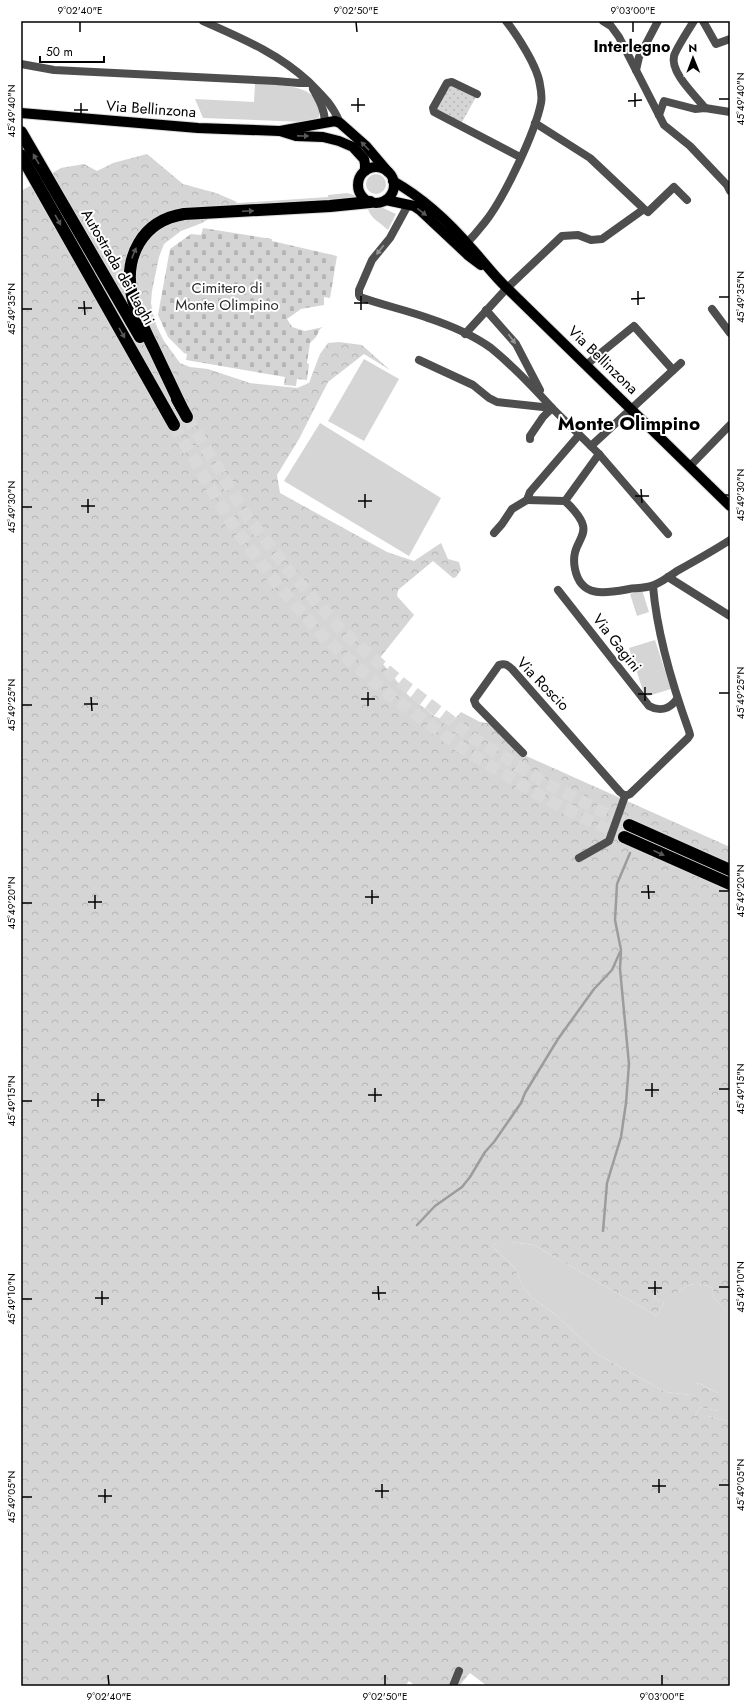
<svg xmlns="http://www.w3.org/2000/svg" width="751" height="1707" viewBox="0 0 751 1707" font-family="Jost,sans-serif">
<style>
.grass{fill:#d5d5d5}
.forest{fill:url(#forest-crowns)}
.cemetery{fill:url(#cemetery-stones)}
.park{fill:url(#park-dots)}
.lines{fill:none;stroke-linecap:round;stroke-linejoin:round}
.stream{stroke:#9c9c9c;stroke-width:2.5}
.motorway-tunnel{stroke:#d9d9d9;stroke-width:12;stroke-dasharray:12 6;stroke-linecap:butt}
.primary-casing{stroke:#dbdbdb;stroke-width:12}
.motorway-casing{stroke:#dbdbdb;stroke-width:14}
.minor{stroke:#4e4e4e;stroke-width:8}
.primary{stroke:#000;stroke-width:10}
.motorway{stroke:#000;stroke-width:12}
.oneway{fill:#595959}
.oneway2{fill:#959595}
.ticks{fill:none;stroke:#000;stroke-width:1.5}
.labels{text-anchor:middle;stroke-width:4;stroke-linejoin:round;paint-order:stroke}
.street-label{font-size:15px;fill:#000;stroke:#fff}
.park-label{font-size:15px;fill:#2c2c2c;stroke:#fff}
.neighbourhood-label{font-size:16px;font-weight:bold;fill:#000;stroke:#fff}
.district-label{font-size:19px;font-weight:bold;fill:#000;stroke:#fff}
.neatline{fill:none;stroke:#000;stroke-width:1.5}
.ticks-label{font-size:10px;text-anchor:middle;fill:#000}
</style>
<defs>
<pattern id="forest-crowns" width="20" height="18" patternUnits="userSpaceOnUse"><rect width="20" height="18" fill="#d5d5d5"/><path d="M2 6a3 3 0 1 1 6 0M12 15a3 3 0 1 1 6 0" fill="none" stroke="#b5b5b5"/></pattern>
<pattern id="cemetery-stones" width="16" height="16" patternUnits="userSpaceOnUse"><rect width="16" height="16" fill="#d5d5d5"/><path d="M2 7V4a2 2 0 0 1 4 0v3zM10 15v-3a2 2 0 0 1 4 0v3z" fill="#b5b5b5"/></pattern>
<pattern id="park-dots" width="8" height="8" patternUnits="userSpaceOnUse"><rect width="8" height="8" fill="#d5d5d5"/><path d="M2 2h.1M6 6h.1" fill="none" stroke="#b5b5b5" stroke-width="1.8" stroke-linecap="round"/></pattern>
</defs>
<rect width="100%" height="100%" fill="#fff"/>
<!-- grass -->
<g class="grass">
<path d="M255,84C277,85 325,83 319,117L314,120L304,122L203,118L195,99L254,102Z"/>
<circle cx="376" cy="184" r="10"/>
<polygon points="347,193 354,195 355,199 188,208 189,199 239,203 328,197 328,195"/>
<path d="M379,206L396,214L388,230C381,223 368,217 368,207Z"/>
<polygon points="364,359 399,379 364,441 328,421"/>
<polygon points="320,423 441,498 409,556 284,481"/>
<polygon points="642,590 649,612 637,616 630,594"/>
<polygon points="655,640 671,689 645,697 629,648"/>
<path d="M497,1242H511L534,1245L657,1316L664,1302L654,1299L655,1293H677C689,1282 697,1282 712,1288L714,1298L730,1315V1422L708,1416H695L700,1407L718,1411V1393L699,1383L690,1386V1395L666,1392L597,1354L555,1314L531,1297L523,1286L514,1267L492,1246Z"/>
</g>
<!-- forest -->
<path class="forest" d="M147,154L183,184L216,193L237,202L202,223L181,231L164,244L159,257L152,291L151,303L153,314L157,327L164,341L180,363L190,367L208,369L250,383L297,388L309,383L320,354L328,343L339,342L362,345L390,370L364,354L328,382L299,439L277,475L280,493L387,552L414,561L441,543L448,559L459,562L461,570L456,577L453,578L433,561L398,590L397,596L414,615L379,659L408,695L434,716L451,723L461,712L480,722L493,724L524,755L730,847V1315L714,1298L712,1288C697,1282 689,1282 677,1293H655L654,1299L664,1302L657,1316L534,1245L511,1242H497L492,1246L514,1267L523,1286L531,1297L555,1314L597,1354L666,1392L690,1395V1385L699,1383L718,1393L723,1406L718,1411L700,1407L695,1416H708L730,1422V1686H487L470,1673L459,1686H415L409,1681L405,1686H21V191L61,168L84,164L97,171L113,163Z"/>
<!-- cemetery -->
<polygon class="cemetery" points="203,228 272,239 272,241 337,256 330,298 324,297 324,305 301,309 287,319 292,327 305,331 323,327 320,329 316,337 310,343 307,363 309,364 307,380 297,379 296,386 284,385 285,377 186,360 187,354 184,353 168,337 158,315 170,249 191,234 201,235"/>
<!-- park -->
<polygon class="park" points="453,85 476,97 461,124 437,111 437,107 449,86"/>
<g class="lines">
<!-- stream -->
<g class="stream">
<polyline points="417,1225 435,1206 462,1187 470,1177 485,1152 494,1142 521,1103 525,1093 558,1039 594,989 612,970 620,952"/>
<polyline points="603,1231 607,1183 621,1137 626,1103 629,1064 620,969 621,950 615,920 617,884 630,853"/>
</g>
<!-- motorway-tunnel -->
<g class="motorway-tunnel">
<polyline points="187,417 248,518 294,577 341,630 400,682 473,738 548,784 629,825"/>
<polyline points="174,425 232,524 279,587 324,637 389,695 465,750 542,797 624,837"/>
</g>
<defs>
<g id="primary">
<polyline points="21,113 198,128 280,131 296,136 323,137 339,141 353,147 364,159 365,164 365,171"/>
<polyline points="280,131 335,121 340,123 366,146 388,172"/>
<circle cx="376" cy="185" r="18"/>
<path d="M393,181C423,198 450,223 472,249C484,262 494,276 507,288L730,506"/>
<polyline points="386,200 414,206 420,210 469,256 481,265"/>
</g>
<g id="motorway">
<polyline points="21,132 140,337"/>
<polyline points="21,155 174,425"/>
<polyline points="177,399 187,417"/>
<path d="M181,406C172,387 163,368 154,349C137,315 118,279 139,243C149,226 165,217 184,214L330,206L370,202"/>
<polyline points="629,825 730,870"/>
<polyline points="624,837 730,884"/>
</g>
</defs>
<!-- primary casing -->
<use href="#primary" class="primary-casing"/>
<!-- motorway casing -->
<use href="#motorway" class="motorway-casing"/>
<!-- minor -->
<g class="minor">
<path d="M203,21C241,38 278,53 309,82C323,96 332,104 340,123"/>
<polyline points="603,21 611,26 619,37 664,125 690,146 727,185 730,191"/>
<path d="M694,21C689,29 676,49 674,56C670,73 696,96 705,108"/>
<polyline points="703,21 716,44 730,39"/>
<polyline points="21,64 54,70 276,81 299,83 309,83"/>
<polyline points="636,70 639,57 658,21"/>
<path d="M313,89C319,100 325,110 325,123"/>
<polyline points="477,94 452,82 447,83 433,108 434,112 520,157"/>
<polyline points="659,115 664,101 695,109 705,108 730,112"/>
<polyline points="535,123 590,158 642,207"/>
<path d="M408,205L390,238L372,260L359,290V295L360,297C382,305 406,310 428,318C449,325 473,335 491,348C513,366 533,387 552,408L543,417L530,436V439"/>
<path d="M463,247C471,239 478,231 485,222C504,198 535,133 541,103C542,98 541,90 540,85C538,67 517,35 506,21"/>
<polyline points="712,309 730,333"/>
<polyline points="486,310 516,344 540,390"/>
<polyline points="465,334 507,288 562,236 578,235 591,240 602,239 644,209 648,212 674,187 687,200"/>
<polyline points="419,360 473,385 489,398 497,402 552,408 599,454 668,534"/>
<polyline points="586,365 634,326 673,370"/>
<polyline points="591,446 681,363"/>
<polyline points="690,466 730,425"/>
<path d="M527,500L565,501C604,538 568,535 575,569C581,599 607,593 629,589C637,588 647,588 654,585C662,582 670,576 677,571C695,561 713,551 730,540"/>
<polyline points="565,501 599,454"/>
<polyline points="494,533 502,524 512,509 527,500 530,492 579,435"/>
<polyline points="668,577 730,616"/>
<path d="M558,590L649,706C660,712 670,709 677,699"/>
<path d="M523,753L476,705L474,700L499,665C505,663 508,665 512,669L620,792L625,796L630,794L688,738L690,735L689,731C672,684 657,635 653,586"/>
<polyline points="579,858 609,841 625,796"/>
<polyline points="453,1686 459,1671"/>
</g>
<!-- primary -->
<use href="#primary" class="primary"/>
<!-- motorway -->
<use href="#motorway" class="motorway"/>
</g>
<!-- one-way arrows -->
<defs><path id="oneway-solid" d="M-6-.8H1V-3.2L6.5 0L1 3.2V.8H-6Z"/></defs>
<g class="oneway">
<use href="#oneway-solid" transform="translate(303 136) rotate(1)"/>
<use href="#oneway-solid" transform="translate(365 146) rotate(-134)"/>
<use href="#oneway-solid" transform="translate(36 159) rotate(-120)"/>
<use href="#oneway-solid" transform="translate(248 211) rotate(-3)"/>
<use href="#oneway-solid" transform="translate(422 212) rotate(38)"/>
<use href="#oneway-solid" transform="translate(58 220) rotate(61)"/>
<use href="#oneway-solid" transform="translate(134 253) rotate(-68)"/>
<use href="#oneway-solid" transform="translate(122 333) rotate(60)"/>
<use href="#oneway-solid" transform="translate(659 853) rotate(24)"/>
</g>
<g class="oneway2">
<use href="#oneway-solid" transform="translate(380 250) rotate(128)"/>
<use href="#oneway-solid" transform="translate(512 339) rotate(53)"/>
</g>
<!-- ticks -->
<path class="ticks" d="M80,22V32M356,22L357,32M633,22V32M635,93V107M358,98V112M719,99H729M628,101L642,100M81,103V117M351,105H365M74,110H88M22,111H32M638,291V305M361,296V310M719,297H729M631,299L645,298M84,301L85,315M354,303H368M78,308H92M22,309H32M641,489L642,503M365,494V508M719,495H729M635,496H649M88,499V513M358,501H372M81,506H95M22,507H32M645,687V701M368,692V706M719,693H729M638,694H652M91,697L92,711M361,699H375M84,704H98M22,705H32M648,885L649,899M372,890V904M719,891H729M641,892H655M95,895V909M365,897H379M88,902H102M22,903H32M652,1083V1097M375,1088V1102M719,1089H729M645,1090H659M98,1093V1107M368,1095H382M91,1100H105M22,1101H32M655,1281V1295M378,1286L379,1300M719,1287H729M648,1288H662M102,1291V1305M372,1293H386M95,1298H109M22,1299H32M659,1479V1493M382,1484V1498M719,1485H729M652,1486H666M105,1489V1503M375,1491H389M98,1496H112M22,1497H32M108,1675L109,1685M385,1675V1685M662,1675V1685"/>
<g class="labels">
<!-- street labels -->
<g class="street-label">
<text transform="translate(151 109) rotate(4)" y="5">Via Bellinzona</text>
<text transform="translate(118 267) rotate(60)" y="5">Autostrada dei Laghi</text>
<text transform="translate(603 360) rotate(44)" y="5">Via Bellinzona</text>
<text transform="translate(617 643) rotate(52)" y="5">Via Gagini</text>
<text transform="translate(543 684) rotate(46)" y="5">Via Roscio</text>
</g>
<!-- park labels -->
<g class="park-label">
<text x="227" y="293">Cimitero di<tspan x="227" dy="17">Monte Olimpino</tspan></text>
</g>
<!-- neighbourhood labels -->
<g class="neighbourhood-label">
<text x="632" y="52">Interlegno</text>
</g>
<!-- district labels -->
<g class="district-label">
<text x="629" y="430">Monte Olimpino</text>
</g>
</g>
<!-- border -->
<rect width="751" height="1707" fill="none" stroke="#ffffff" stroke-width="44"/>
<!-- north arrow -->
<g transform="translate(693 58) rotate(359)" stroke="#ffffff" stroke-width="3" paint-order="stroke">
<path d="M0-3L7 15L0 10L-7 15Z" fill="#000000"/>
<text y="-6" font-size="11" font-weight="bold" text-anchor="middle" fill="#000000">N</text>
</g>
<!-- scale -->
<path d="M40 56v6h64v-6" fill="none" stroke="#000000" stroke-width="2"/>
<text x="46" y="56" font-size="12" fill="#000000" stroke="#ffffff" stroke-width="3" paint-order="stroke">50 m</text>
<rect x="22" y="22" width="707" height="1663" class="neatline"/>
<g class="ticks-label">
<text x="80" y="14">9°02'40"E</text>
<text x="356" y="14">9°02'50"E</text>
<text x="633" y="14">9°03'00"E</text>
<text transform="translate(740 99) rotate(-90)" y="4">45°49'40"N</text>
<text transform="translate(11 111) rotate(-90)" y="4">45°49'40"N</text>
<text transform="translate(740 297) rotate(-90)" y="4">45°49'35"N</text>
<text transform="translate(11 309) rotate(-90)" y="4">45°49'35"N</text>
<text transform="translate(740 495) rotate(-90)" y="4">45°49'30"N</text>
<text transform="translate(11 507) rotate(-90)" y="4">45°49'30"N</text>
<text transform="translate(740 693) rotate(-90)" y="4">45°49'25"N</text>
<text transform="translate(11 705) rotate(-90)" y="4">45°49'25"N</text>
<text transform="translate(740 891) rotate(-90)" y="4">45°49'20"N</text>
<text transform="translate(11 903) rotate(-90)" y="4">45°49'20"N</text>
<text transform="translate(740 1089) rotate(-90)" y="4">45°49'15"N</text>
<text transform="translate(11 1101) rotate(-90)" y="4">45°49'15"N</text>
<text transform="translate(740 1287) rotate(-90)" y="4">45°49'10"N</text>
<text transform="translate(11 1299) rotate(-90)" y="4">45°49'10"N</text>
<text transform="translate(740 1485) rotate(-90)" y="4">45°49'05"N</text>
<text transform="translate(11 1497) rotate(-90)" y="4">45°49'05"N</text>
<text x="109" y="1700">9°02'40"E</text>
<text x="385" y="1700">9°02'50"E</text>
<text x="662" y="1700">9°03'00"E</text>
</g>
</svg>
